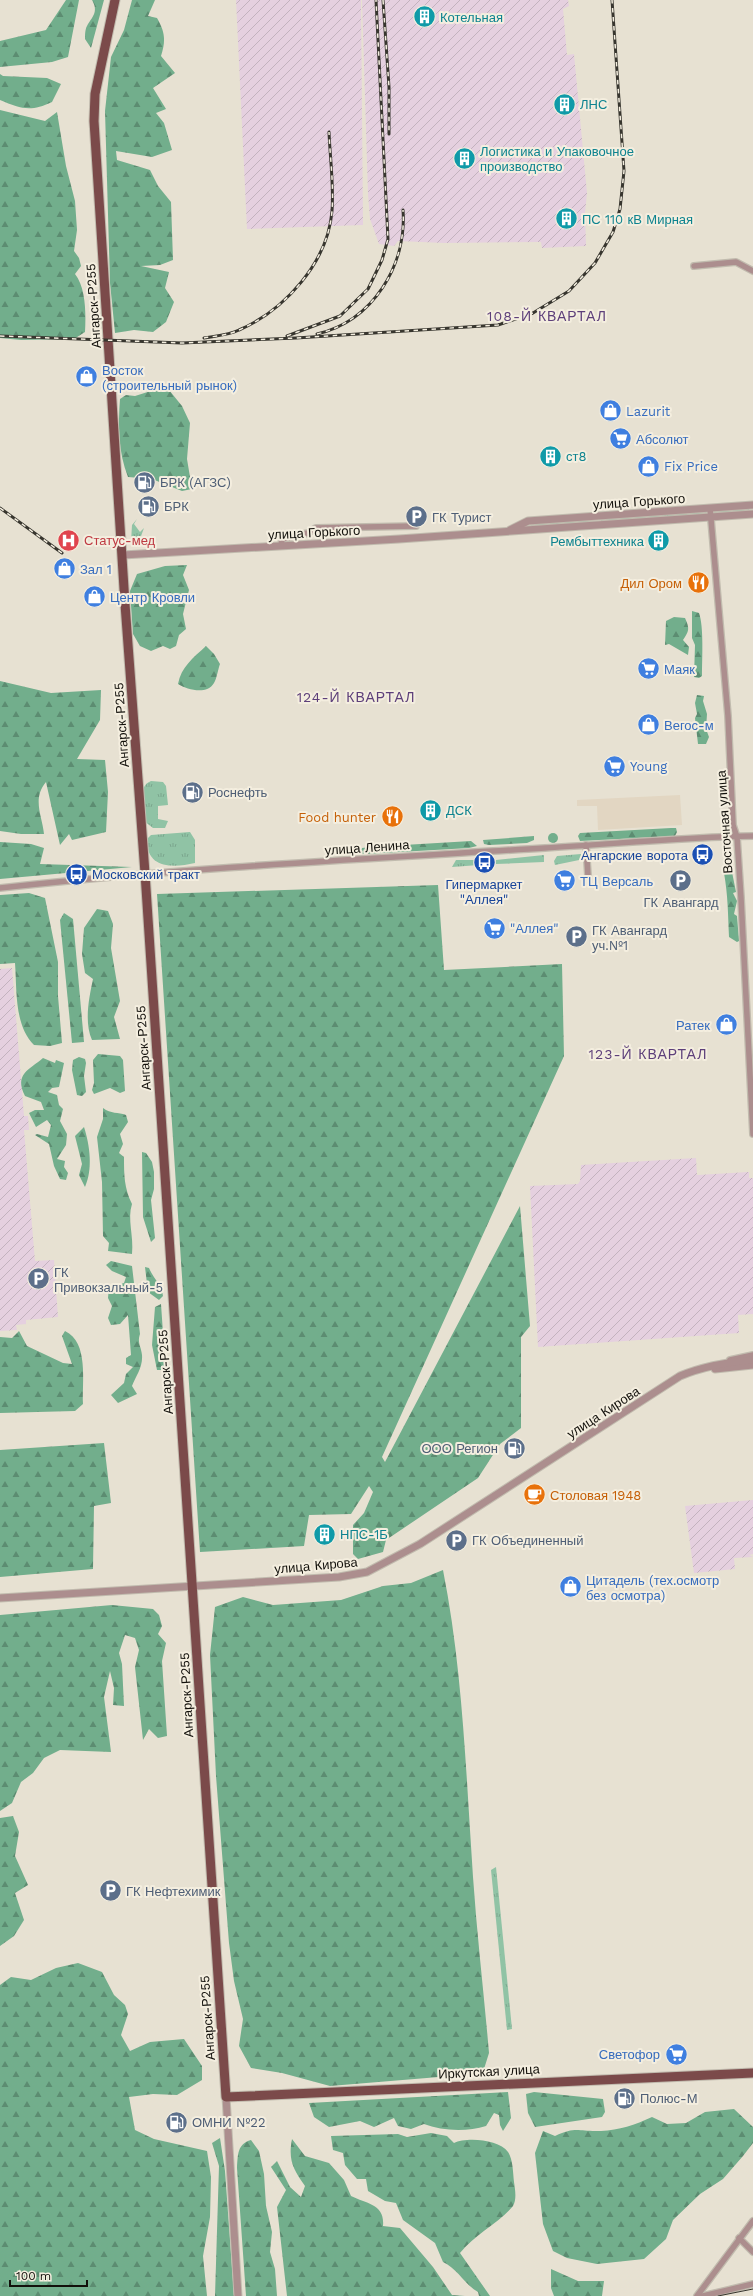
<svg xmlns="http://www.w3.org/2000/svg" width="753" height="2296" viewBox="0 0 753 2296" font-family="'Work Sans',sans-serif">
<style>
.commercial{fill:#e2d6c2}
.industrial{fill:url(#industrial-furrows)}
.grass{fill:url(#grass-tufts)}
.forest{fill:url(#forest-firs)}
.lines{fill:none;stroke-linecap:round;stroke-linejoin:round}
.minor-casing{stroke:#c1bbae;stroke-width:8}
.tertiary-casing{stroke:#c1bbae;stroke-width:9}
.primary-casing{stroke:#c1bbae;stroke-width:11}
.minor{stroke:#ac8e8e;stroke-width:5.5}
.tertiary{stroke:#ac8e8e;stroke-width:7}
.primary{stroke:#7b4a4a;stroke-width:9}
.tram{stroke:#37352e;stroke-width:1}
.rail-casing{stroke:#37352e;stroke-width:3}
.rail{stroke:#f4eedf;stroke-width:1.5;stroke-dasharray:4.5;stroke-linecap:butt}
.labels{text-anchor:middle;stroke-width:4;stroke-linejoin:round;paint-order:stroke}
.culture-label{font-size:13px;fill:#0d838f;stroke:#f4eedf;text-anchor:start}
.street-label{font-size:13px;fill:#12100b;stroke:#f4eedf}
.shop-label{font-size:13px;fill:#366cbe;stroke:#f4eedf;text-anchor:start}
.service-label{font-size:13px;fill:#4e5e75;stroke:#f4eedf;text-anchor:start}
.health-label{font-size:13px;fill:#be3a42;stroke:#f4eedf;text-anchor:start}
.food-label{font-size:13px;fill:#c56008;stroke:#f4eedf;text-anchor:end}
.transit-label{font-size:13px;fill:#164399;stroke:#f4eedf;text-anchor:end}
.neighbourhood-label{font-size:14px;letter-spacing:1px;fill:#5d3f7a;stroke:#f4eedf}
</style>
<defs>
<pattern id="industrial-furrows" width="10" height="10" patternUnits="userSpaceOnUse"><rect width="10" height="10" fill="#e5d0df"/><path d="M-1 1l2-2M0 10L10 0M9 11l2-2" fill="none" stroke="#c3b2be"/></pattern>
<pattern id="grass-tufts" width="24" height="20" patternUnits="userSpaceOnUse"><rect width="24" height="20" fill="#90c3a5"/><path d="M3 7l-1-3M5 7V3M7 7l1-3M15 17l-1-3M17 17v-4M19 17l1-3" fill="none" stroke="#7ba68d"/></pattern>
<pattern id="forest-firs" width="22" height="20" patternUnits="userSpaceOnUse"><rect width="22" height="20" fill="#72ae8c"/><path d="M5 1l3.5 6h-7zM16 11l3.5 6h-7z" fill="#5c8c71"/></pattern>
</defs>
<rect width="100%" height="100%" fill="#e7e1d2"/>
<!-- commercial -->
<polygon class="commercial" points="680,795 682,825 598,830 597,806 577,806 577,800"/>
<!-- industrial -->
<g class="industrial">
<polygon points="236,0 361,0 363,225 247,229"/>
<polygon points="362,0 568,0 569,6 563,9 567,55 574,54 587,193 585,213 586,246 542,248 541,242 444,243 398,241 394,246 379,244 370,219 368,194"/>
<polygon points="12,968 24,1116 28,1116 29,1130 24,1130 35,1261 54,1260 58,1317 26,1320 26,1324 16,1325 17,1330 0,1331 0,969"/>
<polygon points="696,1158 697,1175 749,1172 749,1178 753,1178 753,1314 738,1315 739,1333 538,1347 530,1186 578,1184 580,1181 581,1165"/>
<polygon points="753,1500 753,1554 749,1555 753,1557 734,1558 735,1569 694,1573 685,1506"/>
</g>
<!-- grass -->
<g class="grass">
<polygon points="749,508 749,512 714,515 714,511"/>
<polygon points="706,512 707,516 601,523 601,518"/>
<polygon points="137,519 134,524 140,532 144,528 137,547 131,542 132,525"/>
<polygon points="589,519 589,523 531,527 531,523"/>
<path d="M151,781L163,782L166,786L168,805L158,806V819L168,821L165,828H153L144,821C143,808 137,786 151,781Z"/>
<path d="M190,832L195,840V863C173,868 146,869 147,839L151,835Z"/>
<polygon points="581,854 584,859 555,865 554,861 557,856"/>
<polygon points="544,855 544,862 496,864 496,860"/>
<polygon points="456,860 479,860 479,865 452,867"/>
<polygon points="496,1867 512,2029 507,2030 491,1870"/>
</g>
<!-- forest -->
<g class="forest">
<polygon points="66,0 79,0 68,57 52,62 0,67 0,41 46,30"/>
<path d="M92,0H104L91,48L85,39C85,36 85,29 87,26C92,17 99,12 92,0Z"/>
<path d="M132,0H155L148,16L157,18C165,32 166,40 161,56L175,73L153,88L166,109L156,113L164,123L172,150L152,157L116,151L117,160L150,170L158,186L171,202L173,260L160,265L141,266L169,272L165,288L174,302L166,322L153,332L134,330L115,333L110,283L105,111L111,57L124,30Z"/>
<path d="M0,74L3,76L47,78L61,84L52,102C31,112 21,109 0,100Z"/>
<path d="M0,110L45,121L57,112L66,166L75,201L77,230L74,251L79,258L81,266L75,274C86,288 86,314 85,332L74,339L21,340L0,338Z"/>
<path d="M154,390H169L182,406L190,423L187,459L192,489L182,491L152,479L128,477C118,452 118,425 120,399L126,395L135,396Z"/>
<polygon points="187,565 183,575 189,590 183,614 186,629 179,635 176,646 170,649 163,646 151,651 140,646 133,634 130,591 137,574 165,566"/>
<path d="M692,611L699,613C704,627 702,659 702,676L699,678L694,677L695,645L692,638Z"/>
<path d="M674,617L685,618C690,629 689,631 683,640L689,647L688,655L669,644L665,645L666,621Z"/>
<path d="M206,646L214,654L220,664C218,669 217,678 214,683C207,695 188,690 178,684C181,667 193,658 206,646Z"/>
<path d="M0,681L51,693L101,690L100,720L77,759L105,760L108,792L106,832L72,840L69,834L60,845L46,782C32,799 42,815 44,834H21L0,831Z"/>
<polygon points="697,695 704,696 703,701 707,714 706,729 709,737 706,744 698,744 695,718 697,714 695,703"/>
<polygon points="671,828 676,828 677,832 675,836 580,841 578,836 580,833"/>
<circle cx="553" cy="838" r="5"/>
<polygon points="534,836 534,840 527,843 489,845 484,844 483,840"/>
<polygon points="471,841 477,846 469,848 365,854 360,853 362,848 370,847"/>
<polygon points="0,842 31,844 44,848 40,864 132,867 0,879"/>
<path d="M728,871L732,872L736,892L733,893L737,901L734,914L737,916L739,941L737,942L729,937C728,915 728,895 724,873Z"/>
<polygon points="438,885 444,970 562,964 564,1056 382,1457 385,1462 520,1206 530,1326 521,1337 521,1428 500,1444 478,1478 386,1540 383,1552 358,1559 353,1554 353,1525 364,1513 373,1492 369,1486 351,1514 309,1515 304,1546 200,1552 157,894"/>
<path d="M29,893L45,898L58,962V996L62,1043L50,1046L34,1045C14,1025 17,990 15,963L0,964V895Z"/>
<path d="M97,909L108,911L113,924L111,948L120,1001L114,1017L120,1039L92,1040C84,1022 89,998 93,979L85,973L82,954L84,928Z"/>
<polygon points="64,913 73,919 84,1042 72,1043 60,920"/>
<polygon points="98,1054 120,1056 123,1060 125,1091 120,1093 110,1088 94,1094 92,1090 94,1083 93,1060"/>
<polygon points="79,1057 85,1059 86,1063 84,1076 86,1092 82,1096 77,1095 72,1070 73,1060"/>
<path d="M43,1058L55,1063L56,1060L64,1063L59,1087L52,1088L48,1092L57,1095L59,1105L63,1109L60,1121L67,1134L66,1145L57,1159L65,1161L64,1167L68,1173L66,1180L60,1179L54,1166L49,1144L35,1135L37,1134L48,1137L51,1125L47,1120L36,1127L29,1113L35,1110H44L41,1102L25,1096C14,1074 29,1070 43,1058Z"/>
<path d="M103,1108C111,1114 118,1112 126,1115L128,1122L120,1134L123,1144L119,1153L124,1157C124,1175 124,1188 132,1204C127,1219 134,1236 132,1254L108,1251L109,1243L103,1236L102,1182L97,1137L103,1119Z"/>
<path d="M84,1127C90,1146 93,1169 85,1187L79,1175L82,1164L75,1136Z"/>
<polygon points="142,1152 146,1153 152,1162 154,1172 154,1189 151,1200 155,1238 151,1242 143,1217"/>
<path d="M111,1261L132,1266L140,1334C137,1343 141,1346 142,1355C143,1367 136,1376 132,1386L137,1394L118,1403L111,1395L124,1383L126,1374L133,1367L126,1364V1358L131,1355L128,1315L120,1324L111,1325L108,1318L112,1306L108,1298L109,1287L124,1283L126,1277L112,1271L106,1265Z"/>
<path d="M145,1267L149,1268C153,1278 162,1285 163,1296L159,1300L148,1292Z"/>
<polygon points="161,1304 163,1333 161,1343 165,1352 165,1370 157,1370 152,1345 155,1307"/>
<path d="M19,1331L27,1346L63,1363L72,1364L62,1336L65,1331C89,1342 82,1382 83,1404L75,1411L0,1413V1337L12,1338Z"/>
<polygon points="104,1443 111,1503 94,1506 93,1569 0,1577 0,1450"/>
<path d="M443,1570C463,1671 466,1775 473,1877C477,1936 484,1994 489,2053L484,2069L451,2076L330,2086L282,2073L251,2068L239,2046L243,2019L234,1981L229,1943L216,1776L210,1655L215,1607L243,1597L273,1605L341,1600L383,1586L411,1583Z"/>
<polygon points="112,1605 153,1609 159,1615 162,1626 158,1634 166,1643 162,1661 167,1736 158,1738 149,1729 143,1740 135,1667 139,1650 135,1638 125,1635 119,1653 122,1664 124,1706 113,1705 114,1688 110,1671 104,1697 111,1752 60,1750 44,1758 33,1773 21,1782 12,1803 0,1811 0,1615"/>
<polygon points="13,1816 19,1832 15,1856 28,1885 15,1893 24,1920 14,1936 0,1946 0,1818"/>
<polygon points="78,1963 102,1972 114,1995 125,2005 128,2014 121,2035 130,2051 150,2042 184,2039 202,2066 202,2080 177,2095 153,2094 129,2097 135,2130 154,2139 207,2151 211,2177 210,2217 203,2256 207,2296 0,2296 0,1985 11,1977 31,1980 56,1968"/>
<path d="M508,2092L511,2118L503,2131L500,2125L499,2115L494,2113L486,2126C467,2132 442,2131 424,2124L411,2129L398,2126L394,2118L374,2127L360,2121L329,2127L314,2117L309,2103Z"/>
<polygon points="534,2092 603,2099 605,2112 602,2117 535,2127 528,2113 526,2094"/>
<path d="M734,2109L753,2127V2143L743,2156L723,2179L700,2194L673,2220L666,2239L644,2259L597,2264L567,2258L553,2251L543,2224L535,2153L543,2131L555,2136C577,2126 578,2132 601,2131C619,2130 635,2125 652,2117L667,2124L686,2123L705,2112Z"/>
<path d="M431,2133L447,2136L454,2143C466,2137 499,2139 508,2152C513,2159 513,2173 514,2182C515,2189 517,2199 513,2206C499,2223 475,2234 460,2253L490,2296H479L478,2292C464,2284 458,2269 443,2262L435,2243L403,2220L396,2203L385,2201L368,2191L366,2179H357L345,2165L343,2153L333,2150L331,2136L398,2134L407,2137Z"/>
<polygon points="220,2138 225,2171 234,2296 215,2296 219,2166 212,2143"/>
<path d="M292,2139L305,2156L329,2163L344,2180L351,2196C367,2204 385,2204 383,2226L400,2228L433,2267L452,2295L465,2296H287L277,2207L286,2190L271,2167L277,2161L290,2187L301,2197L305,2186C293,2169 288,2160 292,2139Z"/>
<path d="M251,2140L259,2151L264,2174L266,2206L272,2232L270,2252L275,2269L277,2296H246L237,2168C238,2155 237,2144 251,2140Z"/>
<polygon points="551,2269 578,2281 604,2281 602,2296 554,2296 551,2288"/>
</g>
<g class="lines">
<defs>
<g id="minor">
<polyline points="694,266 736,262 753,271"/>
<polyline points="710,508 728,716 733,825 737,837 741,898 753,1134"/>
<polyline points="281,546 282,539 308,533 316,528 416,526"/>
<polyline points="586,845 588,876"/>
<path d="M0,888C181,868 363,859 545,848C614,844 684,837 753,836"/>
<polyline points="730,1360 753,1355"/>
<polyline points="739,2238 753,2252"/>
<polyline points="697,2296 753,2221"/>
<polyline points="703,2296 753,2284"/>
</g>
<g id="tertiary">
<polyline points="510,530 528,521 753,505"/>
<polyline points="123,555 399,539 753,514"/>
<polyline points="715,1369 753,1365"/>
<path d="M0,1598L339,1577L367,1572L420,1544L680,1376C704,1366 728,1362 753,1360"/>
<polyline points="226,2097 238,2296"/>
</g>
<polyline id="primary" points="115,0 95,94 94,121 125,604 145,873 226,2097 753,2073"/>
</defs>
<!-- minor casing -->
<use href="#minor" class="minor-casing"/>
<!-- tertiary casing -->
<use href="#tertiary" class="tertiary-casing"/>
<!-- primary casing -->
<use href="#primary" class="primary-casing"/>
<!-- minor -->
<use href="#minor" class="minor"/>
<!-- tertiary -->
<use href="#tertiary" class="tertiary"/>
<!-- primary -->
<use href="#primary" class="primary"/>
<!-- tram -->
<polyline class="tram" points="718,2296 753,2289"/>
<defs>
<g id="rail">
<polyline points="383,0 389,87 389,134"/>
<path d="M317,334C373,321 407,265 403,210"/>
<polyline points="0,336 182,343 296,338 498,325 533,313 569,291 595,263 613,232 620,209 624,171 612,0"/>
<polyline points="287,336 340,316 368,289 382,260 388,239 376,0"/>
<path d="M204,338C215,336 229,335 239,330C285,310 328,262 332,211C334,185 330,158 329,132"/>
<polyline points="0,508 62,553"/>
</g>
</defs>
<!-- rail casing -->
<use href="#rail" class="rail-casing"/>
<!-- rail -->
<use href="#rail" class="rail"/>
</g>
<!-- icons -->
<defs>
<symbol id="building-disc" viewBox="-11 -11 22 22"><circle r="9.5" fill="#0f9aa8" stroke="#f4eedf"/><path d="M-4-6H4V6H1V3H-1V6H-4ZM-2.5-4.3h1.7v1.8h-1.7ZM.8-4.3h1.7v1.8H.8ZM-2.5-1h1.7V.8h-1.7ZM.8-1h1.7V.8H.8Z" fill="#fff"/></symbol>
<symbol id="shop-disc" viewBox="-11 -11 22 22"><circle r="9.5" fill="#3f7fe0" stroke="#f4eedf"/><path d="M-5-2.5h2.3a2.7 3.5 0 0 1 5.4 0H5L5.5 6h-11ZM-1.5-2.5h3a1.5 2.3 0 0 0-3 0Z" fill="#fff"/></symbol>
<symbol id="supermarket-disc" viewBox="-11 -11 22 22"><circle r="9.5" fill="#3f7fe0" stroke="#f4eedf"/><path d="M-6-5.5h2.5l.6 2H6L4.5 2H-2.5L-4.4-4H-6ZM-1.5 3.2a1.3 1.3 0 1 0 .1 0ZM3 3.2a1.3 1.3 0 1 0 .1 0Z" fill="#fff"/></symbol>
<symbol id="fuel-disc" viewBox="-11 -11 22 22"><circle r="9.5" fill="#5c6f8a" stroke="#f4eedf"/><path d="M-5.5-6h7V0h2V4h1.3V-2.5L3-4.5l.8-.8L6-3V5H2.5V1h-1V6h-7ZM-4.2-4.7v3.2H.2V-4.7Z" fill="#fff"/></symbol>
<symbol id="parking-disc" viewBox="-11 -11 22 22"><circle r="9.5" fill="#5c6f8a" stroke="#f4eedf"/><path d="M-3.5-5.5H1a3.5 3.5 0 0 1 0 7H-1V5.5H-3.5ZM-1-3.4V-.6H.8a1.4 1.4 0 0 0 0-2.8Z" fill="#fff"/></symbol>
<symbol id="hospital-disc" viewBox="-11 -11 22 22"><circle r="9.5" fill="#e0444e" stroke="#f4eedf"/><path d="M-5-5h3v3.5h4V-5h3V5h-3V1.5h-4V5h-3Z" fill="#fff"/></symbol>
<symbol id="restaurant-disc" viewBox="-11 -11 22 22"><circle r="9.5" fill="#e8710a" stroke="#f4eedf"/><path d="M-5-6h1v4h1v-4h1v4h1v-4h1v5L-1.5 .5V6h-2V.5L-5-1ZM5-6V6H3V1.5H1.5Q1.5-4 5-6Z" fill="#fff"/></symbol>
<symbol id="bus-disc" viewBox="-11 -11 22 22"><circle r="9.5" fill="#1a4fb4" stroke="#f4eedf"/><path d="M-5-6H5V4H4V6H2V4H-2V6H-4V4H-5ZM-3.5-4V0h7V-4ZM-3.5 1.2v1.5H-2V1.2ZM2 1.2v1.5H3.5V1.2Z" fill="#fff"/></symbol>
<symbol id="cafe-disc" viewBox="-11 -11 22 22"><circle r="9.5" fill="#e8710a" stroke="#f4eedf"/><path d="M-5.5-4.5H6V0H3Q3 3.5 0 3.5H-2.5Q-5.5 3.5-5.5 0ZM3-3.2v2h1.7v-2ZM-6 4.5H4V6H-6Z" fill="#fff"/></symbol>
</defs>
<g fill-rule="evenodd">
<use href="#building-disc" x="412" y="4" width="25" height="25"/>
<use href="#building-disc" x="552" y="92" width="25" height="25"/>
<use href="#building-disc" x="452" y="146" width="25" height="25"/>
<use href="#building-disc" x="554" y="206" width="25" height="25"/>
<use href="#shop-disc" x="74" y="364" width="25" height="25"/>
<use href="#shop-disc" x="598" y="398" width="25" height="25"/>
<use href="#supermarket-disc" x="608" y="426" width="25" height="25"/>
<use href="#building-disc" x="538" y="444" width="25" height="25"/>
<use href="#shop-disc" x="636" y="454" width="25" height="25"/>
<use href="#fuel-disc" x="132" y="470" width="25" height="25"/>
<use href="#fuel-disc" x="136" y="494" width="25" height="25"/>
<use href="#parking-disc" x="404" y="504" width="25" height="25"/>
<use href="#hospital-disc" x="56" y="528" width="25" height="25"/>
<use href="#building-disc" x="646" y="528" width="25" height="25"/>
<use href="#shop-disc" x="52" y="556" width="25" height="25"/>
<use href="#restaurant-disc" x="686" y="570" width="25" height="25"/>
<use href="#shop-disc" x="82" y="584" width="25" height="25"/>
<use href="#supermarket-disc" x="636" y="656" width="25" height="25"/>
<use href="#shop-disc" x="636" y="712" width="25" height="25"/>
<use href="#supermarket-disc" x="602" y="754" width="25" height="25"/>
<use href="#fuel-disc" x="180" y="780" width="25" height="25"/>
<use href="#building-disc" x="418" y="798" width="25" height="25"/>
<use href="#restaurant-disc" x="380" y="804" width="25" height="25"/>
<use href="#bus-disc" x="690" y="842" width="25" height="25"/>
<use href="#bus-disc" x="472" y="850" width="25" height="25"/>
<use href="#bus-disc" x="64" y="862" width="25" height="25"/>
<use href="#parking-disc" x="668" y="868" width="25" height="25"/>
<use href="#supermarket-disc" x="552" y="868" width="25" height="25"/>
<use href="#supermarket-disc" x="482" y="916" width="25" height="25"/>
<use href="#parking-disc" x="564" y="924" width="25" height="25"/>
<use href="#shop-disc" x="714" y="1012" width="25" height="25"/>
<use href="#parking-disc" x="26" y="1266" width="25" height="25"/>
<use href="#fuel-disc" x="502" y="1436" width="25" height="25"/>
<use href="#cafe-disc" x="522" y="1482" width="25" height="25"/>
<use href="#building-disc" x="312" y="1522" width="25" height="25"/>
<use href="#parking-disc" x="444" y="1528" width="25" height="25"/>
<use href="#shop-disc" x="558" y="1574" width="25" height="25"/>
<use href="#parking-disc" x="98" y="1878" width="25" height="25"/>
<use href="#supermarket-disc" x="664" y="2042" width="25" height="25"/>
<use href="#fuel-disc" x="612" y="2086" width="25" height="25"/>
<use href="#fuel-disc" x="164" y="2110" width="25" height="25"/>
</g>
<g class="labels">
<!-- culture labels -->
<g class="culture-label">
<text x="440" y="22">Котельная</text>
<text x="580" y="109">ЛНС</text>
<text x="480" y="156">Логистика и Упаковочное<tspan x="480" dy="15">производство</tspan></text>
<text x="582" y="224">ПС 110 кВ Мирная</text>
<text x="566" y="461">ст8</text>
<text x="644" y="546" text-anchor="end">Рембыттехника</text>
<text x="446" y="815">ДСК</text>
<text x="340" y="1539">НПС-1Б</text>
</g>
<!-- street labels -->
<g class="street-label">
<text transform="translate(93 306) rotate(-94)" y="5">Ангарск-Р255</text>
<text transform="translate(639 501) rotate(-4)" y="5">улица Горького</text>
<text transform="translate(314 532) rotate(-3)" y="5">улица Горького</text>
<text transform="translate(121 725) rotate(-94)" y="5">Ангарск-Р255</text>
<text transform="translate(724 822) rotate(-94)" y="5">Восточная улица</text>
<text transform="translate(367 847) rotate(-4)" y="5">улица Ленина</text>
<text transform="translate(143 1048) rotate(-94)" y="5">Ангарск-Р255</text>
<text transform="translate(165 1372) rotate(-94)" y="5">Ангарск-Р255</text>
<text transform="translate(603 1412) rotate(-33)" y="5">улица Кирова</text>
<text transform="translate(316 1565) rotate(-5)" y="5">улица Кирова</text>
<text transform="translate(186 1695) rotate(-93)" y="5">Ангарск-Р255</text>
<text transform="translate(207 2018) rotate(-94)" y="5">Ангарск-Р255</text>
<text transform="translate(489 2071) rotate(-3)" y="5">Иркутская улица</text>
</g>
<!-- shop labels -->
<g class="shop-label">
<text x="102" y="375">Восток<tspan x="102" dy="15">(строительный рынок)</tspan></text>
<text x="626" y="416">Lazurit</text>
<text x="636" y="444">Абсолют</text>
<text x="664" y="471">Fix Price</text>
<text x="80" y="574">Зал 1</text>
<text x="110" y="602">Центр Кровли</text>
<text x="664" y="674">Маяк</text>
<text x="664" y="730">Вегос-м</text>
<text x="630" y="771">Young</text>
<text x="580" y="886">ТЦ Версаль</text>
<text x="510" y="933">"Аллея"</text>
<text x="710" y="1030" text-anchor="end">Ратек</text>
<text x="586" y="1585">Цитадель (тех.осмотр<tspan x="586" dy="15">без осмотра)</tspan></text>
<text x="660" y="2059" text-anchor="end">Светофор</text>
</g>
<!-- service labels -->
<g class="service-label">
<text x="160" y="487">БРК (АГЗС)</text>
<text x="164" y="511">БРК</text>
<text x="432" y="522">ГК Турист</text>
<text x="208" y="797">Роснефть</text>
<text x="681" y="907" text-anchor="middle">ГК Авангард</text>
<text x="592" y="935">ГК Авангард<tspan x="592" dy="15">уч.№1</tspan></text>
<text x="54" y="1277">ГК<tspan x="54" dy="15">Привокзальный-5</tspan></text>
<text x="498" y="1453" text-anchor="end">ООО Регион</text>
<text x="472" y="1545">ГК Объединенный</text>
<text x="126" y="1896">ГК Нефтехимик</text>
<text x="640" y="2103">Полюс-М</text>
<text x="192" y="2127">ОМНИ №22</text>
</g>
<!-- health labels -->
<g class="health-label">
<text x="84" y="545">Статус-мед</text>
</g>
<!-- food labels -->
<g class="food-label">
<text x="682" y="588">Дил Ором</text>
<text x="376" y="822">Food hunter</text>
<text x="550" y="1500" text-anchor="start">Столовая 1948</text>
</g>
<!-- transit labels -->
<g class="transit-label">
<text x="688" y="860">Ангарские ворота</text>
<text x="92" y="879" text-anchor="start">Московский тракт</text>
<text x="484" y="889" text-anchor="middle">Гипермаркет<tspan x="484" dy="15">"Аллея"</tspan></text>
</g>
<!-- neighbourhood labels -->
<g class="neighbourhood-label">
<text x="547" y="321">108-Й КВАРТАЛ</text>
<text x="356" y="702">124-Й КВАРТАЛ</text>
<text x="648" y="1059">123-Й КВАРТАЛ</text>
</g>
</g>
<!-- scale -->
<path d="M10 2280v6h77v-6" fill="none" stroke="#12100b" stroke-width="2"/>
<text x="16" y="2280" font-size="12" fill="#12100b" stroke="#f4eedf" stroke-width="3" paint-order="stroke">100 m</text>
</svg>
